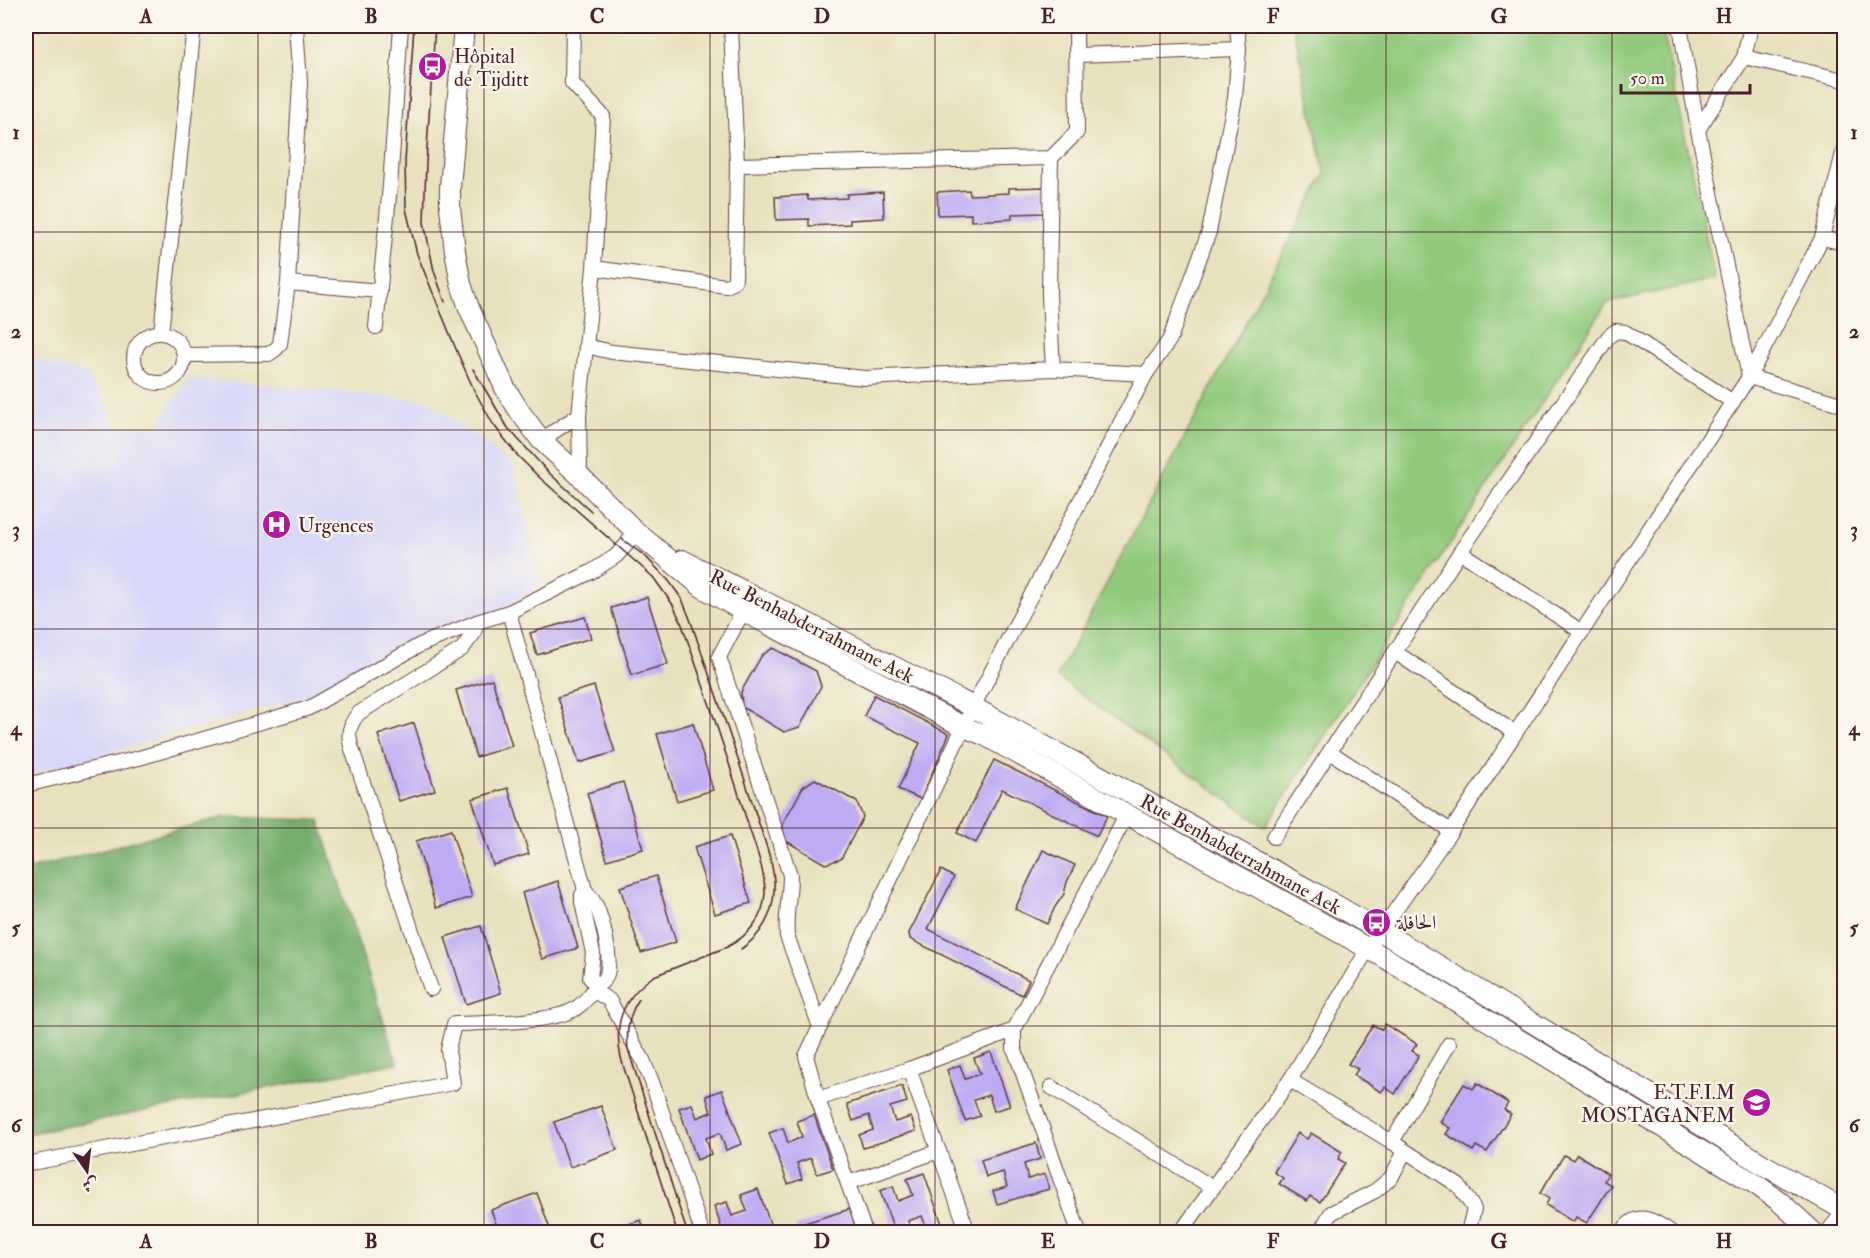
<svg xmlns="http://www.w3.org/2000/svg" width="1870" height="1258" viewBox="0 0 1870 1258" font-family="'IM FELL Double Pica',Amiri,serif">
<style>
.built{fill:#d8d7f8}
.green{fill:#92ca7d;stroke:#6e7454;stroke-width:1.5}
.forest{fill:#75ae6c;stroke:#60664c;stroke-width:1.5}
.building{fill:#bfabf3}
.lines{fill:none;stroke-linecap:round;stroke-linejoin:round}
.street-casing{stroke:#623c41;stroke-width:16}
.secondary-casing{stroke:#623c41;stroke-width:22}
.highway-casing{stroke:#623c41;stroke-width:28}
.street{stroke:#fff;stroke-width:14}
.secondary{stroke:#fff;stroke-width:20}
.highway{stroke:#fff;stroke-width:26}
.tram{stroke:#4a1f2b;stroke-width:1.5}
.grid{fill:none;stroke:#4a1f2b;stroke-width:1.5;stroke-opacity:0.55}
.labels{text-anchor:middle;stroke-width:4.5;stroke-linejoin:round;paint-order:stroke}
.poi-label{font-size:20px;fill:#4a1f2b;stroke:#fbf7ec;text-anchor:start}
.street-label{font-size:20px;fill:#4a1f2b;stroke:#fbf7ec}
.neatline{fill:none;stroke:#4a1f2b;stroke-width:2}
.grid-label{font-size:20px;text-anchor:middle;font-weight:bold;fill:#4a1f2b}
</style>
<rect width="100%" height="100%" fill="#fbf7ec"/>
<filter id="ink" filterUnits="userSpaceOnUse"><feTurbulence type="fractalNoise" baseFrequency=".0167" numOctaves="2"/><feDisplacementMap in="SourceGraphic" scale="12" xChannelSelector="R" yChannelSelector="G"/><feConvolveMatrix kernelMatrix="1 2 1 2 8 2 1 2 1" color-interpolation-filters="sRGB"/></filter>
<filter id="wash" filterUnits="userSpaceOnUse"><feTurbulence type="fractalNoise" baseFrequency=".008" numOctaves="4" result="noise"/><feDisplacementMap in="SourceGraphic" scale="24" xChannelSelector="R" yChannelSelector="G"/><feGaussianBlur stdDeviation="1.35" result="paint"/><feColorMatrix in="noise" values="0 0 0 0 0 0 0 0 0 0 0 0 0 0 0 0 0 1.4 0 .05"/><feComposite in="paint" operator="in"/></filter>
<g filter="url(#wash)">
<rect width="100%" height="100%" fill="#e8e1bd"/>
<!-- built -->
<polygon class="built" points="26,358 86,373 111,413 113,426 160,428 162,415 189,378 427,400 514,466 542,585 522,598 305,696 26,777"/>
<!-- green -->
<polygon class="green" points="1293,26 1662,26 1715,279 1607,303 1265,827 1057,677 1325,174"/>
<!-- forest -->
<polygon class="forest" points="224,817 319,820 397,1063 26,1134 26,870"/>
<g id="blocks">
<!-- building -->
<g class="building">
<polygon points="1045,187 1046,213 1012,214 1012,219 971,221 971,214 938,215 937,192 969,190 970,195 1009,193 1009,188"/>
<polygon points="883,192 884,218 850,220 850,224 809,226 809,219 776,220 775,197 807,195 808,200 847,198 847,194"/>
<polygon points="647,597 668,664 632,675 611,608"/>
<polygon points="585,617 591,638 537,655 530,633"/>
<polygon points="773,648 816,671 821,686 800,727 784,732 742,707 741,692 762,655"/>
<polygon points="492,679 512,746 476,757 456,690"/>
<polygon points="594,686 615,752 579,763 558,697"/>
<polygon points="874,695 949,734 921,799 898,789 920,743 864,716"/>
<polygon points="414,723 435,790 399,801 378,735"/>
<polygon points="693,723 713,790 677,801 657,734"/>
<polygon points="994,760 1107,816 1097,836 1002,789 976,843 957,833"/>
<polygon points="815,779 857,802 863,817 841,859 825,864 783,839 783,824 803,787"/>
<polygon points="623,782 643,849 607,860 587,793"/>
<polygon points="508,788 529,854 493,865 472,799"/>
<polygon points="451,830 472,897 436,908 416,841"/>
<polygon points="730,836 751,903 715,914 694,847"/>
<polygon points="1043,850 1075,865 1067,882 1064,894 1055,907 1047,924 1015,909"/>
<polygon points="941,870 954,877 928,929 1029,980 1022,995 910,939 909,933"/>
<polygon points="656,876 676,942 641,953 620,887"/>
<polygon points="558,881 578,948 542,959 522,893"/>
<polygon points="481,926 501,993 466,1004 445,937"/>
<polygon points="1385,1024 1417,1044 1412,1051 1419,1055 1395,1094 1385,1087 1381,1092 1354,1075 1358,1069 1348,1064 1373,1025 1382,1030"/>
<polygon points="991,1052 1010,1106 994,1111 989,1095 974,1100 980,1116 965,1121 947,1070 960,1065 965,1079 980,1074 974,1058"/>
<polygon points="1477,1083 1508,1103 1504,1110 1511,1114 1487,1152 1476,1146 1473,1151 1446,1134 1450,1128 1440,1122 1464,1084 1473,1089"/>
<polygon points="902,1086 907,1102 890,1107 895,1122 911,1117 916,1131 863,1148 859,1135 873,1130 869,1115 853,1121 847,1104"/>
<polygon points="722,1090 742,1144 726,1150 720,1133 706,1138 711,1154 697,1160 679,1108 692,1104 697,1118 711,1112 706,1096"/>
<polygon points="601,1106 617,1150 570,1167 554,1122"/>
<polygon points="814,1115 833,1169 817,1174 811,1158 797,1163 802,1179 788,1184 769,1133 783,1128 788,1143 802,1137 797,1121"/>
<polygon points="1298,1133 1307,1139 1311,1133 1342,1152 1338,1159 1345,1163 1320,1202 1310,1196 1307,1201 1279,1184 1283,1178 1274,1172"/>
<polygon points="1036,1143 1040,1159 1024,1164 1028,1179 1045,1174 1049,1189 997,1204 993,1191 1007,1187 1003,1172 986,1177 981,1160"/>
<polygon points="1577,1154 1608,1174 1604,1181 1611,1185 1587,1223 1576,1217 1573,1222 1546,1205 1549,1199 1540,1193 1564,1155 1573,1160"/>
<polygon points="924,1173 943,1227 928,1232 922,1216 908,1221 912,1232 895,1232 880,1191 893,1186 898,1201 913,1195 907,1179"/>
<polygon points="758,1189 773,1232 723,1232 714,1206 727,1202 732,1216 747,1211 741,1195"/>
<polygon points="537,1193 551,1232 499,1232 491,1210"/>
<polygon points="850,1209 855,1225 838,1230 839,1232 797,1232 795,1226"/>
<polygon points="641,1220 645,1232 607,1232"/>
</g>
</g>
</g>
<g filter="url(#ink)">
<use href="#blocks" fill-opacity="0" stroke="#623c41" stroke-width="1.5"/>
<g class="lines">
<defs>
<g id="street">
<polyline points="573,26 572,83 603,116 594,268 579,415 580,476"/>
<polyline points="731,26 737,165 1051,158 1077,132 1076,26"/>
<polyline points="1680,26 1698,130 1749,377"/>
<polyline points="1077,55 1239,49"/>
<polyline points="1744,57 1844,80"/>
<polyline points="1698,130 1744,57 1751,26"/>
<polyline points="1051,158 1049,296 1053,369"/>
<polyline points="1822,238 1844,243"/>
<polyline points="594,268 726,286 733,283 735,279 737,165"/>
<polyline points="288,283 380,291"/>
<polyline points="376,327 390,186 401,26"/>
<circle cx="159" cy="358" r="25"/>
<polyline points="161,333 194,26"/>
<polyline points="586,346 612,352 865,378 1053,369 1146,374"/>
<polyline points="184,355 269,354 276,349 280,344 288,283 300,83 296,26"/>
<polyline points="1749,377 1844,405"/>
<polyline points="541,440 579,415"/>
<polyline points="1460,552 1582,632"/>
<path d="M743,611L719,657L790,875C790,896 785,915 787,936L820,1027"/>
<polyline points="1395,652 1515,733"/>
<polyline points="1330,752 1451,831"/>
<polyline points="26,785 139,758 309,708 420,645 477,622 509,612 591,572 616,556 627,544 635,531"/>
<polyline points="1274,837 1460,552 1609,336 1616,331 1625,332 1733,402"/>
<polyline points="585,890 582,895 582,902 593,953 590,978 596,984"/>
<path d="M431,989L351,746C347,733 350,723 359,713L462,649L474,633L477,622"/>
<polyline points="594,991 609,1000 643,1060 652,1082 702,1232"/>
<polyline points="1014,1030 1014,1048 1079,1232"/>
<polyline points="909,1069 968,1232"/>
<polyline points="1290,1080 1392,1142 1459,1186 1474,1209 1468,1232"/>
<polyline points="1051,1087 1213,1188"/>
<polyline points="818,1099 909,1069 1014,1030 1127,814"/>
<polyline points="1392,1142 1449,1044"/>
<path d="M26,1164L453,1083L448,1050L454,1024C483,1023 552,1023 575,1009C584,1003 593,993 596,984C620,982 603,924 598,910C595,902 590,896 585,890L509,612"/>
<polyline points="848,1183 939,1151"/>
<polyline points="865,1232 818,1099 806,1056 973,707 1146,374 1170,339 1209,232 1235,98 1239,49 1237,26"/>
<polyline points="1181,1232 1290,1080 1368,949 1451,831 1749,377 1822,238 1844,149"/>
<polyline points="1320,1232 1331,1213 1375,1191 1391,1178 1405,1151"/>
<path d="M1622,1232C1637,1209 1654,1220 1671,1232"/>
</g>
<g id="secondary">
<polyline points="464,26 450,187 450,208 455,251 461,284 469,308 505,388 520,412 541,440 580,476 635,531 702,587 743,611 964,727 984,735 1387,959 1757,1185 1779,1201 1813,1232"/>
<polyline points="682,560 958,699 1313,892 1418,953 1702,1126 1762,1164 1844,1210"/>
</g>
<polyline id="highway" points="1835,1232 1844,1221"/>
</defs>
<!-- street casing -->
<use href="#street" class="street-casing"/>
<!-- secondary casing -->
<use href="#secondary" class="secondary-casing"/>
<!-- highway casing -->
<use href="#highway" class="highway-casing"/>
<!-- street -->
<use href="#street" class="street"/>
<!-- secondary -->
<use href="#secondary" class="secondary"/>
<!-- highway -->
<use href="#highway" class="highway"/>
<!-- tram -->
<g class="tram">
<path d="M414,26L405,162L406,209L417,254L458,354L474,390L493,424L517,455L540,478L653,577L673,605L681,622C704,687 726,752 746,818C753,842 765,868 765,893C764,918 748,936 727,947L654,976C620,999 612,1027 623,1065L677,1232"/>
<polyline points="435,26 426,163 424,222 434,271 445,302"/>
<polyline points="473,369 508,428 548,472 591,511"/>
<path d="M622,539L646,557L669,581L682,599L690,619C712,683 734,746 755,811C762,836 776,865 774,891C773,915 761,936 741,949"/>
<path d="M639,999C629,1014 626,1031 628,1049L687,1232"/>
</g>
</g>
</g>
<!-- grid -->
<path class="grid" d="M258,26V1232M484,26V1232M710,26V1232M935,26V1232M1160,26V1232M1386,26V1232M1612,26V1232M26,232H1844M26,430H1844M26,629H1844M26,828H1844M26,1026H1844"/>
<!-- icons -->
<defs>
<symbol id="bus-disc" viewBox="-11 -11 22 22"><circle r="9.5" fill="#b5179e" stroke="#fbf7ec"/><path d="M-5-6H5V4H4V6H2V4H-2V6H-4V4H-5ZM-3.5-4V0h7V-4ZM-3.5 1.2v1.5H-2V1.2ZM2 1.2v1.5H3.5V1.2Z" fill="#fff"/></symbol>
<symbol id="hospital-disc" viewBox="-11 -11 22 22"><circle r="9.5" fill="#b5179e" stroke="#fbf7ec"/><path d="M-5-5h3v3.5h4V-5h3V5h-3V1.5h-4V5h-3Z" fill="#fff"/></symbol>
<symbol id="school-disc" viewBox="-11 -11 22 22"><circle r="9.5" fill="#b5179e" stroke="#fbf7ec"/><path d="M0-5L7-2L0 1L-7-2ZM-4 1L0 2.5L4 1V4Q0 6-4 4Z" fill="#fff"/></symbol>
</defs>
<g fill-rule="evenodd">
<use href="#bus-disc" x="416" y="50" width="33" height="33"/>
<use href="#hospital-disc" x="260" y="508" width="33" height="33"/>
<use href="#bus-disc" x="1360" y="906" width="33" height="33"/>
<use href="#school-disc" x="1740" y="1086" width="33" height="33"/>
</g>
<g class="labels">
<!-- poi labels -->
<g class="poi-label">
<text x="454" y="63">Hôpital<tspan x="454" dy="23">de Tijditt</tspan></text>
<text x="298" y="532">Urgences</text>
<text x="1397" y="929">الحافلة</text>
<text x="1735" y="1099" text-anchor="end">E.T.F.I.M<tspan x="1735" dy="23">MOSTAGANEM</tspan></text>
</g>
<!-- street labels -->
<g class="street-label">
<text transform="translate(812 626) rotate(27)" y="7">Rue Benhabderrahmane Aek</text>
<text transform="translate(1241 854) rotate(29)" y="7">Rue Benhabderrahmane Aek</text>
</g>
</g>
<!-- margin -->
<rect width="1870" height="1258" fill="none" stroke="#fbf7ec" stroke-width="66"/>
<!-- north arrow -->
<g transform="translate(87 1171) rotate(166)" stroke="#fbf7ec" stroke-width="4.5" paint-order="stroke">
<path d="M0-4.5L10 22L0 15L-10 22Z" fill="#4a1f2b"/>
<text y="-9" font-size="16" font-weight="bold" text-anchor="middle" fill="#4a1f2b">ش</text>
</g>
<!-- scale -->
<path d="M1621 84v9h129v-9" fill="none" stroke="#4a1f2b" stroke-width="3"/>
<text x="1630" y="84" font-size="18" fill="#4a1f2b" stroke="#fbf7ec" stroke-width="4.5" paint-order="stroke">50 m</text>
<rect x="33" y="33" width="1804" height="1192" class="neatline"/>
<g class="grid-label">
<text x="146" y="23">A</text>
<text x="371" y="23">B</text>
<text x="597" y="23">C</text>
<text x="822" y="23">D</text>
<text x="1048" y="23">E</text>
<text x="1273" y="23">F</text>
<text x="1499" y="23">G</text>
<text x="1724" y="23">H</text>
<text x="16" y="139">1</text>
<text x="1854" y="139">1</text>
<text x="16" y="338">2</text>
<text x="1854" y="338">2</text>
<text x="16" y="536">3</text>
<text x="1854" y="536">3</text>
<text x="16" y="735">4</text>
<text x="1854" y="735">4</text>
<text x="16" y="934">5</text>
<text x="1854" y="934">5</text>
<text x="16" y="1132">6</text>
<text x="1854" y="1132">6</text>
<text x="146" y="1248">A</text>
<text x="371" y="1248">B</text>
<text x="597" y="1248">C</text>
<text x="822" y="1248">D</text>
<text x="1048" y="1248">E</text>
<text x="1273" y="1248">F</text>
<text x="1499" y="1248">G</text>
<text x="1724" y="1248">H</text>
</g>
</svg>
